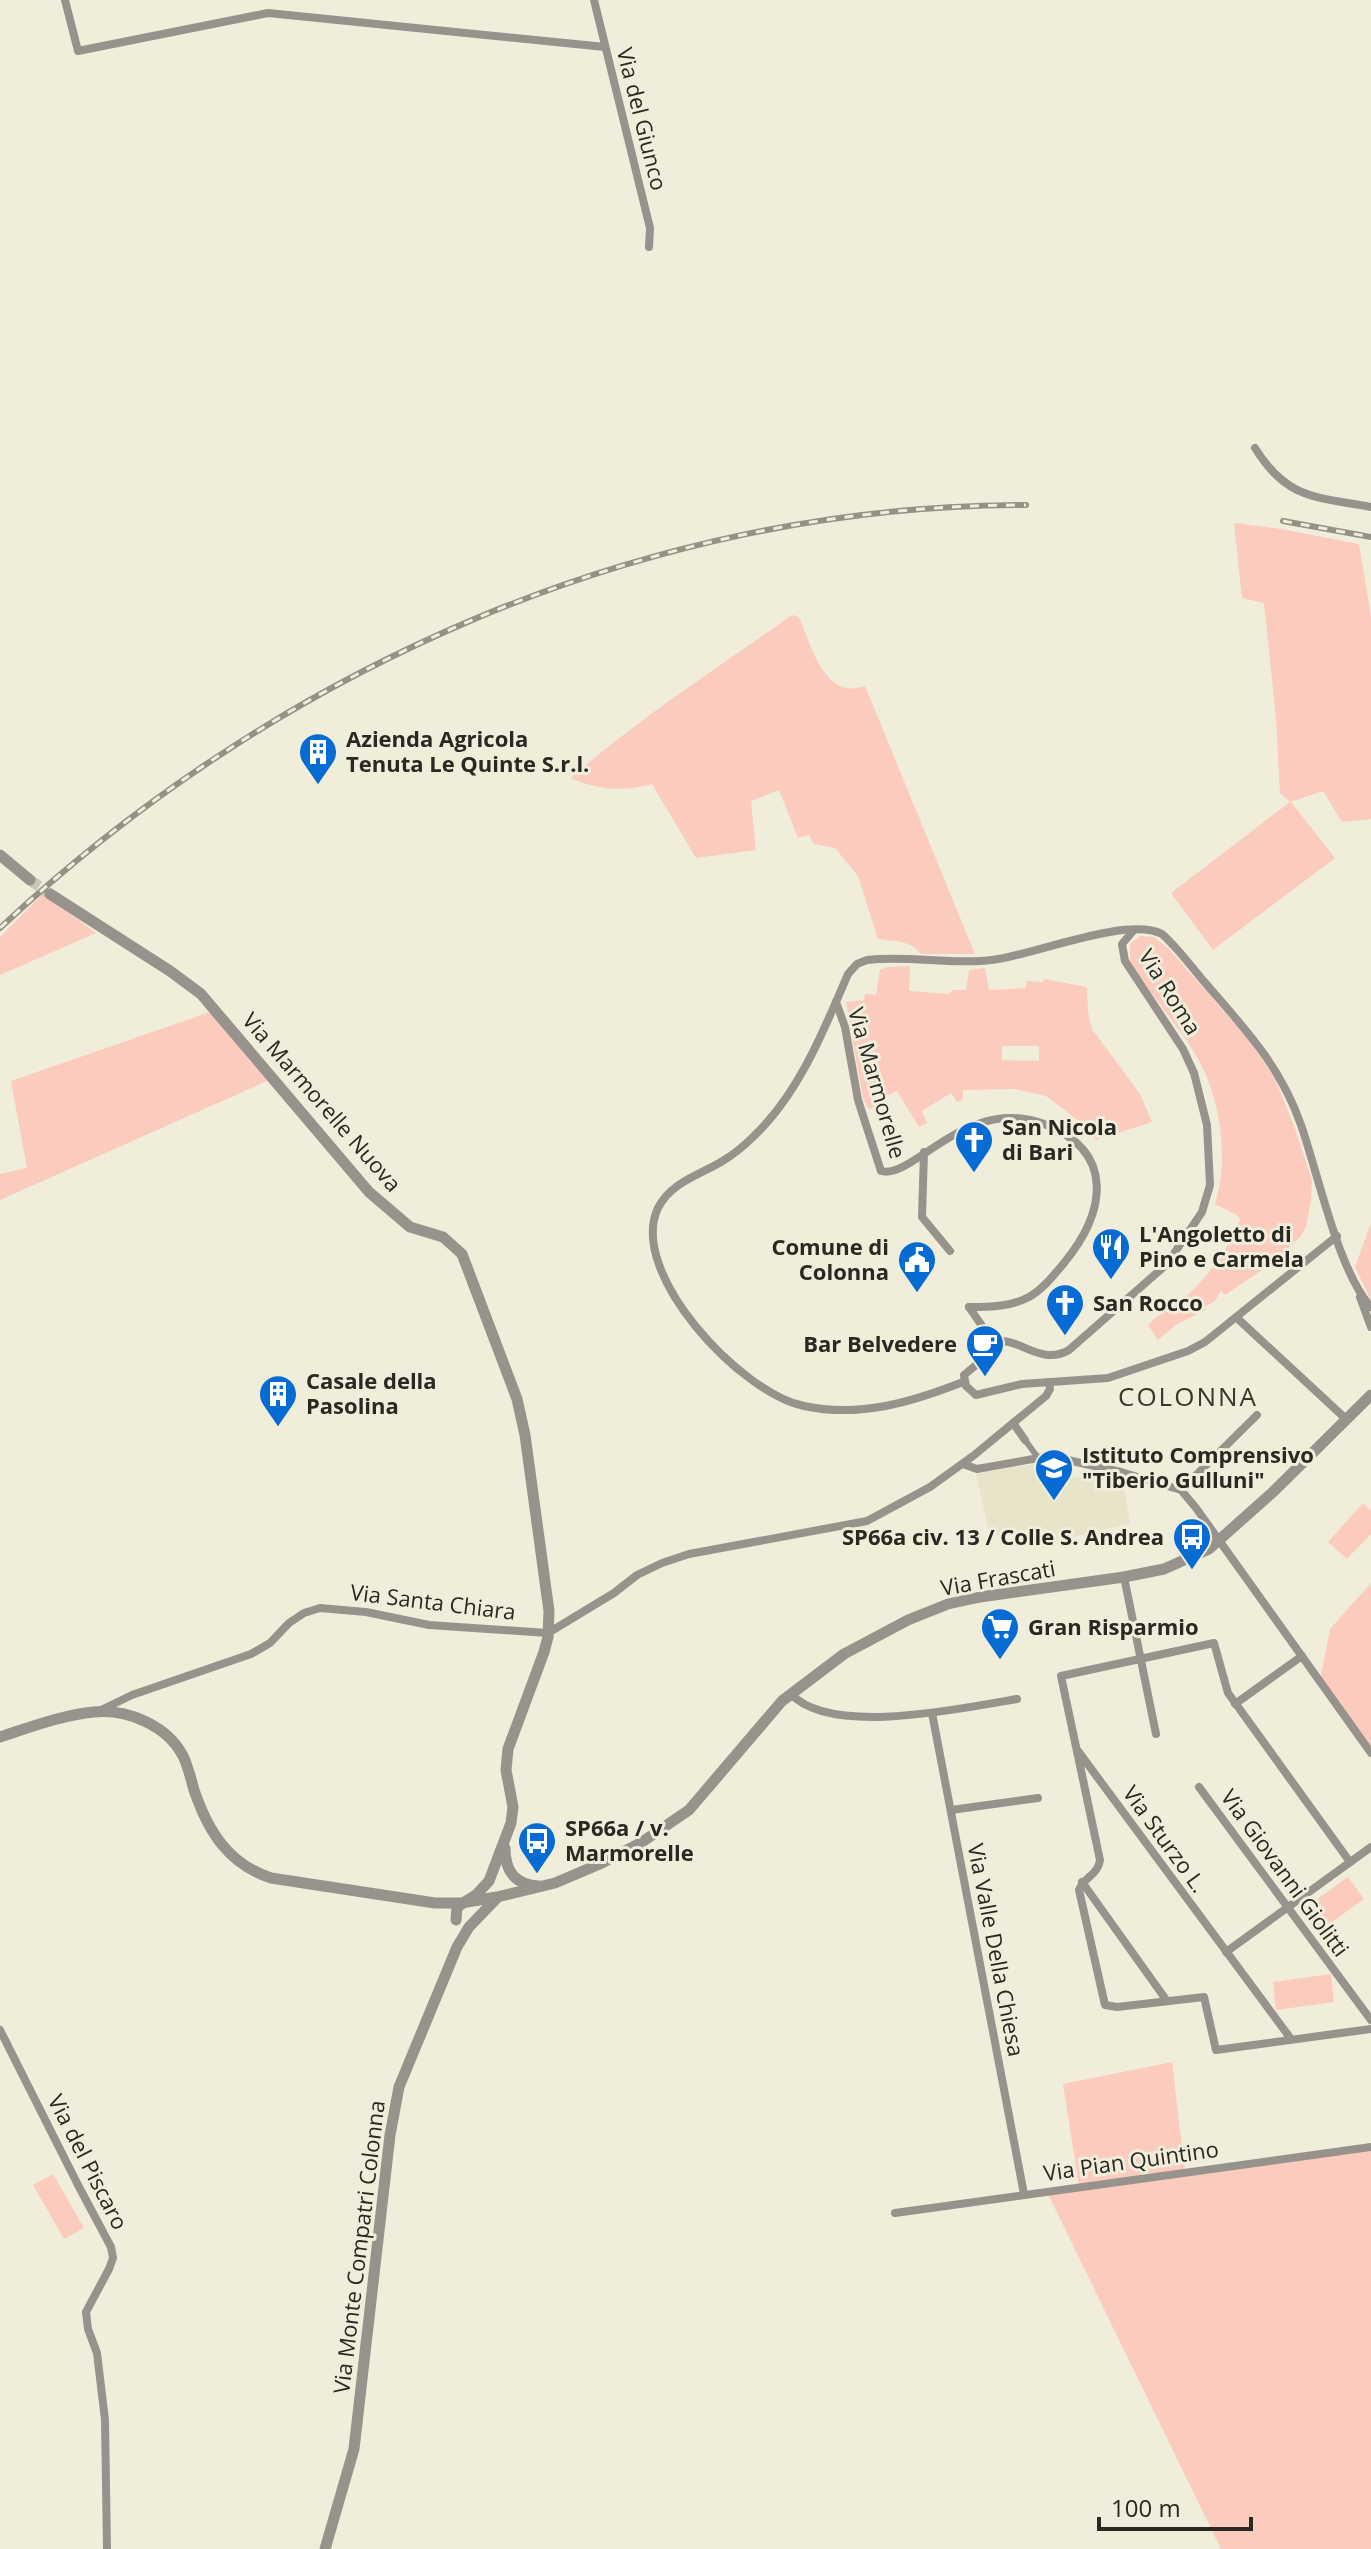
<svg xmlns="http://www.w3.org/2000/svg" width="1371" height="2549" viewBox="0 0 1371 2549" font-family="'Open Sans',sans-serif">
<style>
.built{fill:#e8e4ca}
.green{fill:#fbcbbd;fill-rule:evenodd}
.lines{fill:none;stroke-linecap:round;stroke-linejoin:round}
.tertiary-tunnel{stroke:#c8c6b6;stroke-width:11;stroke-dasharray:11 5.5;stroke-linecap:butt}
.pedestrian{stroke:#98928c;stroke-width:6}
.minor{stroke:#98928c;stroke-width:8}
.tertiary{stroke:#98928c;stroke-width:11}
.rail-casing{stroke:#949285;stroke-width:6}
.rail{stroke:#f0eddb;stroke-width:3;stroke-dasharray:9;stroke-linecap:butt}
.labels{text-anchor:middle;stroke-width:6;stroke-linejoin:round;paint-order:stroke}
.street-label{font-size:22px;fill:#292821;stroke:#f0eddb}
.poi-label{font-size:22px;font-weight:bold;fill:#292821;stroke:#f0eddb;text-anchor:start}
.quarter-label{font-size:26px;letter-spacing:2px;fill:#3a3728;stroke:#f0eddb}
</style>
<rect width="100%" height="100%" fill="#f0eddb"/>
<!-- built -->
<polygon class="built" points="1050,1461 1062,1462 1068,1477 1117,1476 1123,1480 1130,1524 1033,1546 1029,1530 990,1536 976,1474"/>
<!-- green -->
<g class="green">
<polygon points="1234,523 1281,529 1359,544 1371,616 1371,819 1342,822 1323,791 1291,802 1335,858 1213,950 1171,893 1290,802 1280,793 1276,718 1264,603 1242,598"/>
<path d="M792,615L799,617C811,644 824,701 865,686L975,954H921C910,940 895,941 878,939L858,876L835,848L814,844L809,835L798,838L779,790L751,801L756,850L696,858L652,784C625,792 597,790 571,778C640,717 718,668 792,615Z"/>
<polygon points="43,894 96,933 0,975 0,937"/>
<path d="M1140,936L1154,937L1169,949L1249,1040L1275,1079L1294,1126L1312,1180L1311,1201L1306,1227L1301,1236L1281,1254V1257L1225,1295L1221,1291L1215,1301L1205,1307L1206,1310L1177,1324L1158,1340L1148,1325C1158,1313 1173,1309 1184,1299C1207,1277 1229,1249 1240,1220L1237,1215L1215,1204C1229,1160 1221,1099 1198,1059C1178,1024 1150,995 1130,961V944Z"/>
<path d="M910,966L909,991L950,994L952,990H966L969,970L985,968L989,990L1026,988V981L1043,982L1044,979L1087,987L1088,1012L1092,1029L1140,1094L1152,1122L1096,1140L1084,1125L1046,1096L1015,1089L963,1090V1100L957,1102L951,1093L922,1111L927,1123L919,1127L897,1091L872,1103L874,1107L869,1109L863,1098L846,1002L864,1000L865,994L876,995L880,970L887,967ZM1002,1046H1039V1061L1002,1060Z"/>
<polygon points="210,1012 267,1081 0,1200 0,1174 27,1168 11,1081"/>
<polygon points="1371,1223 1371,1300 1355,1267"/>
<polygon points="1363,1503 1371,1511 1371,1534 1347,1559 1328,1542"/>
<polygon points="1371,1583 1371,1753 1320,1681 1330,1629"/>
<polygon points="1348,1877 1364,1899 1317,1933 1301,1911"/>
<polygon points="1331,1974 1334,2002 1276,2010 1273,1982"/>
<polygon points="1172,2062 1185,2172 1371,2146 1371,2549 1221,2549 1046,2190 1079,2186 1063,2084"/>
<polygon points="53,2174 84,2228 64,2239 33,2185"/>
</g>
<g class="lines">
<!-- tertiary-tunnel -->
<polyline class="tertiary-tunnel" points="30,880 50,894"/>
<!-- pedestrian -->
<polyline class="pedestrian" points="1025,1440 1039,1459"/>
<!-- minor -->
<g class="minor">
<polyline points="65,0 78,51 268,13 605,47"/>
<polyline points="594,0 650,228 649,247"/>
<path d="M1255,448C1287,500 1317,497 1371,507"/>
<path d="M836,1002L845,1027L858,1100L881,1171C913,1180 966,1095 1044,1124C1117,1152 1105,1213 1064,1263C1054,1275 1043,1289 1029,1297C1010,1307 990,1307 969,1307"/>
<polyline points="924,1152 922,1217 950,1251"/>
<polyline points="1360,1297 1371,1327"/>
<polyline points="969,1307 993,1342"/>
<polyline points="1237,1318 1346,1419"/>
<path d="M993,1342C1018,1335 1040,1367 1069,1350L1167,1264L1202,1212L1210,1185L1207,1125L1194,1073L1183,1049L1125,961L1122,944L1133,931"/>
<polyline points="993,1342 987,1356 964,1375 966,1386 976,1395 1022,1384 1108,1378 1188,1351 1205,1342 1337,1236"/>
<path d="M963,1382C912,1402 860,1418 804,1406C742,1394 627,1273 658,1208C670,1183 699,1175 721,1162C733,1155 744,1146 754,1136C799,1093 824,1030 848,974L857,964L867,960C909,955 950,965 992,960C1034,955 1127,916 1162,934C1179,949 1192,968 1207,985C1246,1030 1281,1067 1301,1125C1318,1173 1338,1271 1371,1307"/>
<polyline points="1013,1423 1025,1440"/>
<polyline points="963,1464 977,1469 1050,1456 1121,1472 1181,1490 1196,1508 1371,1753"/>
<polyline points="1181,1490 1257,1415"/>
<polyline points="1124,1577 1156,1734"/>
<path d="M791,1694C831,1737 963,1708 1017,1699"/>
<polyline points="1235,1704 1302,1656"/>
<polyline points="99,1711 132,1695 251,1654 270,1643 289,1623 304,1613 320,1608 366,1612 429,1625 548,1633 614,1593 637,1575 662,1563 689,1554 867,1521 930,1487 973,1456 1046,1396 1050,1389 1049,1382"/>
<polyline points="932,1713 1024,2194"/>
<polyline points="1078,1751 1291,2039"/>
<polyline points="1199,1787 1371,2020"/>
<polyline points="951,1810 1038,1798"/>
<path d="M1350,1862L1228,1693L1214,1643L1061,1676L1100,1860C1098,1875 1084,1877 1079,1890L1105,2005L1117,2007L1204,1997L1216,2050L1371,2029"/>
<polyline points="1082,1882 1167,2001"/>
<polyline points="1226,1952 1371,1847"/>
<polyline points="0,2030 78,2185 111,2247 113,2258 109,2269 86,2312 88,2329 97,2353 105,2420 107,2549"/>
<polyline points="895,2213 1371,2147"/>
</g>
<!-- tertiary -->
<g class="tertiary">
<polyline points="0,855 30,880"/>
<polyline points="50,894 170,971 201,994 369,1192 410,1227 443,1237 462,1254 517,1399 525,1435 549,1611 548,1637 544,1652 508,1749 506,1770 513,1807 511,1823 489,1881 476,1895 457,1907 456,1920"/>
<path d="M0,1737C31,1727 62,1715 94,1712C127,1709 167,1725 183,1756C188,1766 191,1779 194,1790C208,1831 228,1864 271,1878L435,1903H461L497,1897L555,1883L602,1863L642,1842L689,1810L782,1701L844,1654L908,1620L948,1604L980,1597L1124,1577L1164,1569L1209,1549L1274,1491L1371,1395"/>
<path d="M505,1848C505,1871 515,1885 539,1886"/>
<polyline points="325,2549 354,2449 390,2135 399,2087 457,1947 469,1927 496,1899"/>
</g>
<defs>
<g id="rail">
<polyline points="1283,521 1371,537"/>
<path d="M0,928C277,669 644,505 1026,505"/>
</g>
</defs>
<!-- rail casing -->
<use href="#rail" class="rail-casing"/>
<!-- rail -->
<use href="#rail" class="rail"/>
</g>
<!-- icons -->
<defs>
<symbol id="building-pin" viewBox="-11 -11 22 30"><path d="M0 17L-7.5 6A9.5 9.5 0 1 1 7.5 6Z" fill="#066cd4" stroke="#f0eddb"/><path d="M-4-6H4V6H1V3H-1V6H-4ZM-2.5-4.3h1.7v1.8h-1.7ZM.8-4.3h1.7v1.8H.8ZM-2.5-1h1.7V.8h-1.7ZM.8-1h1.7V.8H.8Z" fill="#fff"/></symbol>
<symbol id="church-pin" viewBox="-11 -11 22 30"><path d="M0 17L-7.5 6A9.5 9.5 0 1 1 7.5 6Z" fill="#066cd4" stroke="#f0eddb"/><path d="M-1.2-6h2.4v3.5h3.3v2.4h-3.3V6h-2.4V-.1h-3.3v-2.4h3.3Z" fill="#fff"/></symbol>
<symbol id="restaurant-pin" viewBox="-11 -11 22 30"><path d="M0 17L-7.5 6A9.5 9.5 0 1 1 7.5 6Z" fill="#066cd4" stroke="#f0eddb"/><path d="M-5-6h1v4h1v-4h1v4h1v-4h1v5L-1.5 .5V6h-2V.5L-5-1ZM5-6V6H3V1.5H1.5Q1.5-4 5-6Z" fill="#fff"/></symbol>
<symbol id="civic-pin" viewBox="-11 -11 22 30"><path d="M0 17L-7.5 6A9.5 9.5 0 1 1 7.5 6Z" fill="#066cd4" stroke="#f0eddb"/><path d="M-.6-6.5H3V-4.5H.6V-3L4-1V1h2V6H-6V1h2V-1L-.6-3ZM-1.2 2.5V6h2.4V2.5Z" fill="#fff"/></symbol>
<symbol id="cafe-pin" viewBox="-11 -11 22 30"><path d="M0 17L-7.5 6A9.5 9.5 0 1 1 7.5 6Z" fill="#066cd4" stroke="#f0eddb"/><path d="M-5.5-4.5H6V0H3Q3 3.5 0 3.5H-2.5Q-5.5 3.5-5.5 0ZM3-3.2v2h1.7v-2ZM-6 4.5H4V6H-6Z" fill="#fff"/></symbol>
<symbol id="school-pin" viewBox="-11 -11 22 30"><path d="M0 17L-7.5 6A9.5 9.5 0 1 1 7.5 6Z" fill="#066cd4" stroke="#f0eddb"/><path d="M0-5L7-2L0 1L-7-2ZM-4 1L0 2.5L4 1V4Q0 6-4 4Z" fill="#fff"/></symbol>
<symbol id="bus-pin" viewBox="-11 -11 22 30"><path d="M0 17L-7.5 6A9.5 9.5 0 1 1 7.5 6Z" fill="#066cd4" stroke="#f0eddb"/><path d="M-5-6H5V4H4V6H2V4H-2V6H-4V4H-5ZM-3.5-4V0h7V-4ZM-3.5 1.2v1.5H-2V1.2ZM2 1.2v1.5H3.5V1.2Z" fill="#fff"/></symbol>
<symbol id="supermarket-pin" viewBox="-11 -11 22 30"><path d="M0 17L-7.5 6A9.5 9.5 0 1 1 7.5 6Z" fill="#066cd4" stroke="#f0eddb"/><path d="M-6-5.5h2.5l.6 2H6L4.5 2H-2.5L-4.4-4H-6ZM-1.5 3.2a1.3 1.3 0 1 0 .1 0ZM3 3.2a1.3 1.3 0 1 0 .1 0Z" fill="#fff"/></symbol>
</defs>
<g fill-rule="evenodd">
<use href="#building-pin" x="296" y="730" width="44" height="60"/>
<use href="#church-pin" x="952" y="1118" width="44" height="60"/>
<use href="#restaurant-pin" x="1089" y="1225" width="44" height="60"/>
<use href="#civic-pin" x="895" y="1238" width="44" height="60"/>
<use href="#church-pin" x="1043" y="1281" width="44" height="60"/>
<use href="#cafe-pin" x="963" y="1322" width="44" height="60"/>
<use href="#building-pin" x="256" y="1372" width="44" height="60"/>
<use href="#school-pin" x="1032" y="1446" width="44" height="60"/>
<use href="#bus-pin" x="1170" y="1515" width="44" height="60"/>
<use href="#supermarket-pin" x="978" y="1605" width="44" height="60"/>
<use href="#bus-pin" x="515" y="1819" width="44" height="60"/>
</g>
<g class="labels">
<!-- street labels -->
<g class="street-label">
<text transform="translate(642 119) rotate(76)" y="8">Via del Giunco</text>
<text transform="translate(1170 992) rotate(58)" y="8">Via Roma</text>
<text transform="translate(877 1083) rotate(74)" y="8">Via Marmorelle</text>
<text transform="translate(322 1102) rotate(49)" y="8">Via Marmorelle Nuova</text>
<text transform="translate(998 1578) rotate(-10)" y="8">Via Frascati</text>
<text transform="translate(433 1602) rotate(7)" y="8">Via Santa Chiara</text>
<text transform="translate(1165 1839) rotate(54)" y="8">Via Sturzo L.</text>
<text transform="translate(1285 1873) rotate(54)" y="8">Via Giovanni Giolitti</text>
<text transform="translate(996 1950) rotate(79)" y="8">Via Valle Della Chiesa</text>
<text transform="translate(1131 2161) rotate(-8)" y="8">Via Pian Quintino</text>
<text transform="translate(88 2162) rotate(63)" y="8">Via del Piscaro</text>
<text transform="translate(359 2247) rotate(-83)" y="8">Via Monte Compatri Colonna</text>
</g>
<!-- poi labels -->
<g class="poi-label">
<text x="346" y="747">Azienda Agricola<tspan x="346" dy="25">Tenuta Le Quinte S.r.l.</tspan></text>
<text x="1002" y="1135">San Nicola<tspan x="1002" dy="25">di Bari</tspan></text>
<text x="1139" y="1242">L'Angoletto di<tspan x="1139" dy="25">Pino e Carmela</tspan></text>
<text x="889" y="1255" text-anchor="end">Comune di<tspan x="889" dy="25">Colonna</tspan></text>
<text x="1093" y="1311">San Rocco</text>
<text x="957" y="1352" text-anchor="end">Bar Belvedere</text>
<text x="306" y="1389">Casale della<tspan x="306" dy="25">Pasolina</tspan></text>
<text x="1082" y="1463">Istituto Comprensivo<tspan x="1082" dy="25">"Tiberio Gulluni"</tspan></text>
<text x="1164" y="1545" text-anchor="end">SP66a civ. 13 / Colle S. Andrea</text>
<text x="1028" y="1635">Gran Risparmio</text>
<text x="565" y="1836">SP66a / v.<tspan x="565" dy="25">Marmorelle</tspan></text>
</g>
<!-- quarter labels -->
<g class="quarter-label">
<text x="1188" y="1406">COLONNA</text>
</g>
</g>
<!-- scale -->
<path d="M1099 2517v12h152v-12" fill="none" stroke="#292821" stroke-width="4"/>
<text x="1111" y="2517" font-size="24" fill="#292821" stroke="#f0eddb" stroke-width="6" paint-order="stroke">100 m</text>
</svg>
